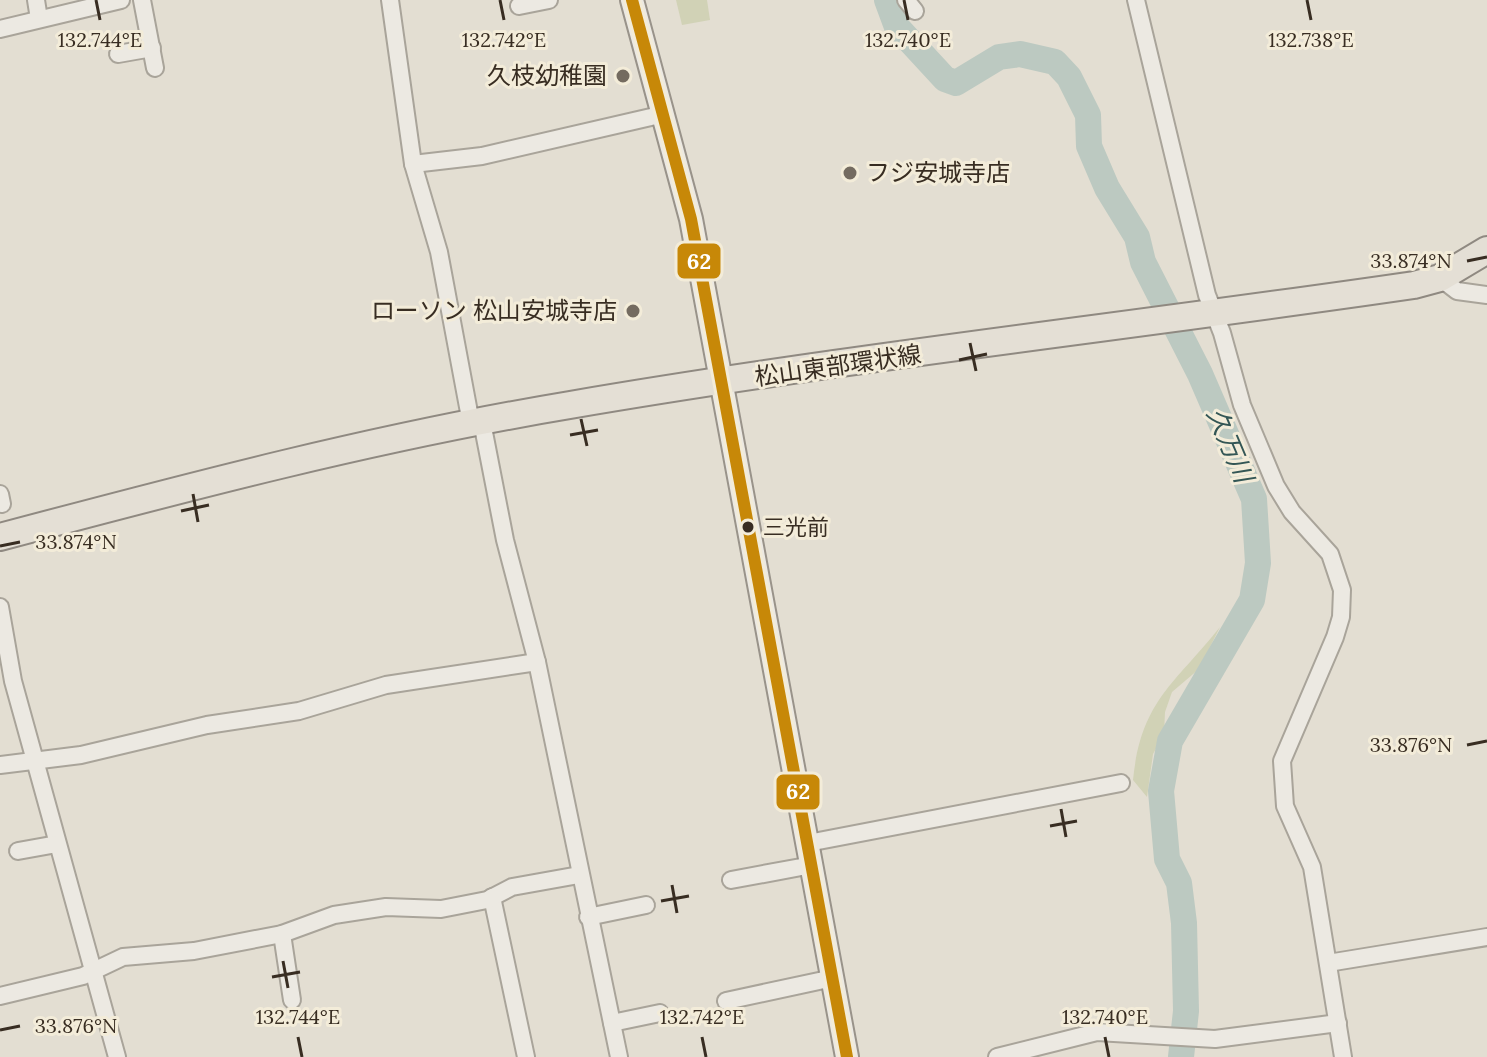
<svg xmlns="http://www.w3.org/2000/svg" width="1487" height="1057" viewBox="0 0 1487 1057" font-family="Lora,'Noto Sans JP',serif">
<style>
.green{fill:#d1d2b6}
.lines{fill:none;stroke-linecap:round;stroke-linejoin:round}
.river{stroke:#bcc9c1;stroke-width:26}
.minor-casing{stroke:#a9a49a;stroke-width:20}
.secondary-casing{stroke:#99938a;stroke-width:26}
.primary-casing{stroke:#8f8981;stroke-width:30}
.minor{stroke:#ece9e2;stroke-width:16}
.secondary{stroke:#ece9e2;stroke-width:22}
.primary{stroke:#e4dfd5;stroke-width:26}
.bus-1-casing{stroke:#f3ecd9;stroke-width:18}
.bus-1{stroke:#c78808;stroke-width:12}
.ticks{fill:none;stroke:#382d22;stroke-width:3}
.poi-dot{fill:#746b60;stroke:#f3ecd9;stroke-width:3}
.bus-dot{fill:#382d22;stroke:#f3ecd9;stroke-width:3}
.labels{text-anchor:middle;stroke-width:6;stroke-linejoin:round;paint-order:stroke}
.bus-label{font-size:22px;fill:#382d22;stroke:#f3ecd9;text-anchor:start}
.poi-label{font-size:24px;fill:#382d22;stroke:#f3ecd9;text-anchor:end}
.street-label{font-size:24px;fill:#382d22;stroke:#f3ecd9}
.water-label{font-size:26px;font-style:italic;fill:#335655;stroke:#f3ecd9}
.ticks-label{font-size:20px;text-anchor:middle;fill:#382d22;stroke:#f3ecd9;stroke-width:6;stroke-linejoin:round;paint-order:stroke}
.line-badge{stroke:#f3ecd9;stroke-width:3}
.badge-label{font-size:22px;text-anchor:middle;font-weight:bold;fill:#fff}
</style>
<rect width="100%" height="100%" fill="#e3ded2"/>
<!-- green -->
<g class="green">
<polygon points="676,0 707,0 710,20 682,25"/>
<path d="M1220,627L1199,669L1172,692L1165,712L1164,734L1153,754L1147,797L1133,780C1141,700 1175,684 1220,627Z"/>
</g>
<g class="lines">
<!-- river -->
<polyline class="river" points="887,0 897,27 945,79 956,83 999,57 1020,54 1055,62 1069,77 1088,115 1089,146 1107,188 1137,237 1143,262 1200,374 1254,499 1258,563 1252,600 1170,741 1161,791 1167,859 1179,883 1184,923 1186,1011 1181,1057"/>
<defs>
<g id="minor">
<polyline points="36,0 39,19"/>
<polyline points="142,0 155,68"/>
<polyline points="390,0 413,164 439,252 471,423"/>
<polyline points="906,0 915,11"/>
<polyline points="1136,0 1207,295 1222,333 1242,405 1276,486 1292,512 1330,554 1342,590 1341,617 1335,637 1282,761 1285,806 1312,867 1343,1057"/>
<polyline points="519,6 549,0"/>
<polyline points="0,29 121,0"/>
<polyline points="118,54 152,48"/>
<polyline points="413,164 482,156 664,114"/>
<polyline points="1440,278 1457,291 1487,295"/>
<polyline points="482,422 505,540 537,662 619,1057"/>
<polyline points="0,494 2,504"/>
<polyline points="0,607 13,681 117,1057"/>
<polyline points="0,765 81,755 207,725 299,711 386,685 537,662"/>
<polyline points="808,843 1121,783"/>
<polyline points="18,851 57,844"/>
<polyline points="731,880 812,865"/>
<polyline points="492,897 526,1057"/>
<polyline points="588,917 646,905"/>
<polyline points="282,934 292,1000"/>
<polyline points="1328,963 1487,937"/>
<polyline points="0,996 83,976 123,957 194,951 282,934 334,915 386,907 441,909 487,900 512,887 579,875"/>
<polyline points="726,1001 833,978"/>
<polyline points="612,1023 660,1013"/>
<polyline points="997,1057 1097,1032 1215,1039 1338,1023"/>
</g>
<polyline id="secondary" points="632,0 691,219 847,1057"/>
<path id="primary" d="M0,537C188,487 377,437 570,405C850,357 1133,326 1414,285L1440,278L1487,250"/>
</defs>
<!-- minor casing -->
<use href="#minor" class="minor-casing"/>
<!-- secondary casing -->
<use href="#secondary" class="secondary-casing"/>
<!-- primary casing -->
<use href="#primary" class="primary-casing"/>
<!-- minor -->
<use href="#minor" class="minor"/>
<!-- secondary -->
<use href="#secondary" class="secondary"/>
<!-- primary -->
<use href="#primary" class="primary"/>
<defs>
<polyline id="bus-1" points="632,0 691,219 847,1057"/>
</defs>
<!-- bus-1 casing -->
<use href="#bus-1" class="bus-1-casing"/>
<!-- bus-1 -->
<use href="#bus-1" class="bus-1"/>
</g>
<!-- ticks -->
<path class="ticks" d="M96,0L100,20M500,0L504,20M904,0L908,20M1307,0L1311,20M1467,261L1487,257M970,343L976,371M959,360L987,354M581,419L587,446M570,435L598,430M193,494L198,522M181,511L209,505M0,546L20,542M1467,745L1487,741M1061,809L1066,837M1050,826L1077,821M672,885L677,913M661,901L689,896M283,961L288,988M272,977L300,972M0,1030L20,1026M298,1037L302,1057M702,1037L706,1057M1105,1037L1109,1057"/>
<!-- markers -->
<g class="poi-dot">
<circle cx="623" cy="76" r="8"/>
<circle cx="850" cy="173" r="8"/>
<circle cx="633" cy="311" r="8"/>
</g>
<circle class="bus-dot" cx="748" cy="527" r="7"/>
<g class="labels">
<!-- bus labels -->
<g class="bus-label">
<text x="763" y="535">三光前</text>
</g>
<!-- poi labels -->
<g class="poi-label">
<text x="607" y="84">久枝幼稚園</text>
<text x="866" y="181" text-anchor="start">フジ安城寺店</text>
<text x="617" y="319">ローソン 松山安城寺店</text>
</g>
<!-- street labels -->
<g class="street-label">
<text transform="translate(838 366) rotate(-8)" y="8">松山東部環状線</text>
</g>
<!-- water labels -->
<g class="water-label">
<text transform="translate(1230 445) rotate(67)" y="9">久万川</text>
</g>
</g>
<g class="ticks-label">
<text x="100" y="47">132.744°E</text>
<text x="504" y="47">132.742°E</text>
<text x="908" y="47">132.740°E</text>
<text x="1311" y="47">132.738°E</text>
<text x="1411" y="268">33.874°N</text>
<text x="76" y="549">33.874°N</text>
<text x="1411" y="752">33.876°N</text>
<text x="298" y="1024">132.744°E</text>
<text x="702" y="1024">132.742°E</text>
<text x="1105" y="1024">132.740°E</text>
<text x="76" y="1033">33.876°N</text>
</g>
<g class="line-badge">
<rect x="676" y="242" width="46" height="38" rx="8" fill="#c78808"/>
<rect x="775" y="773" width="46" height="38" rx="8" fill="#c78808"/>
</g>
<g class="badge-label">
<text x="699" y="269">62</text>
<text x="798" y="799">62</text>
</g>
</svg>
